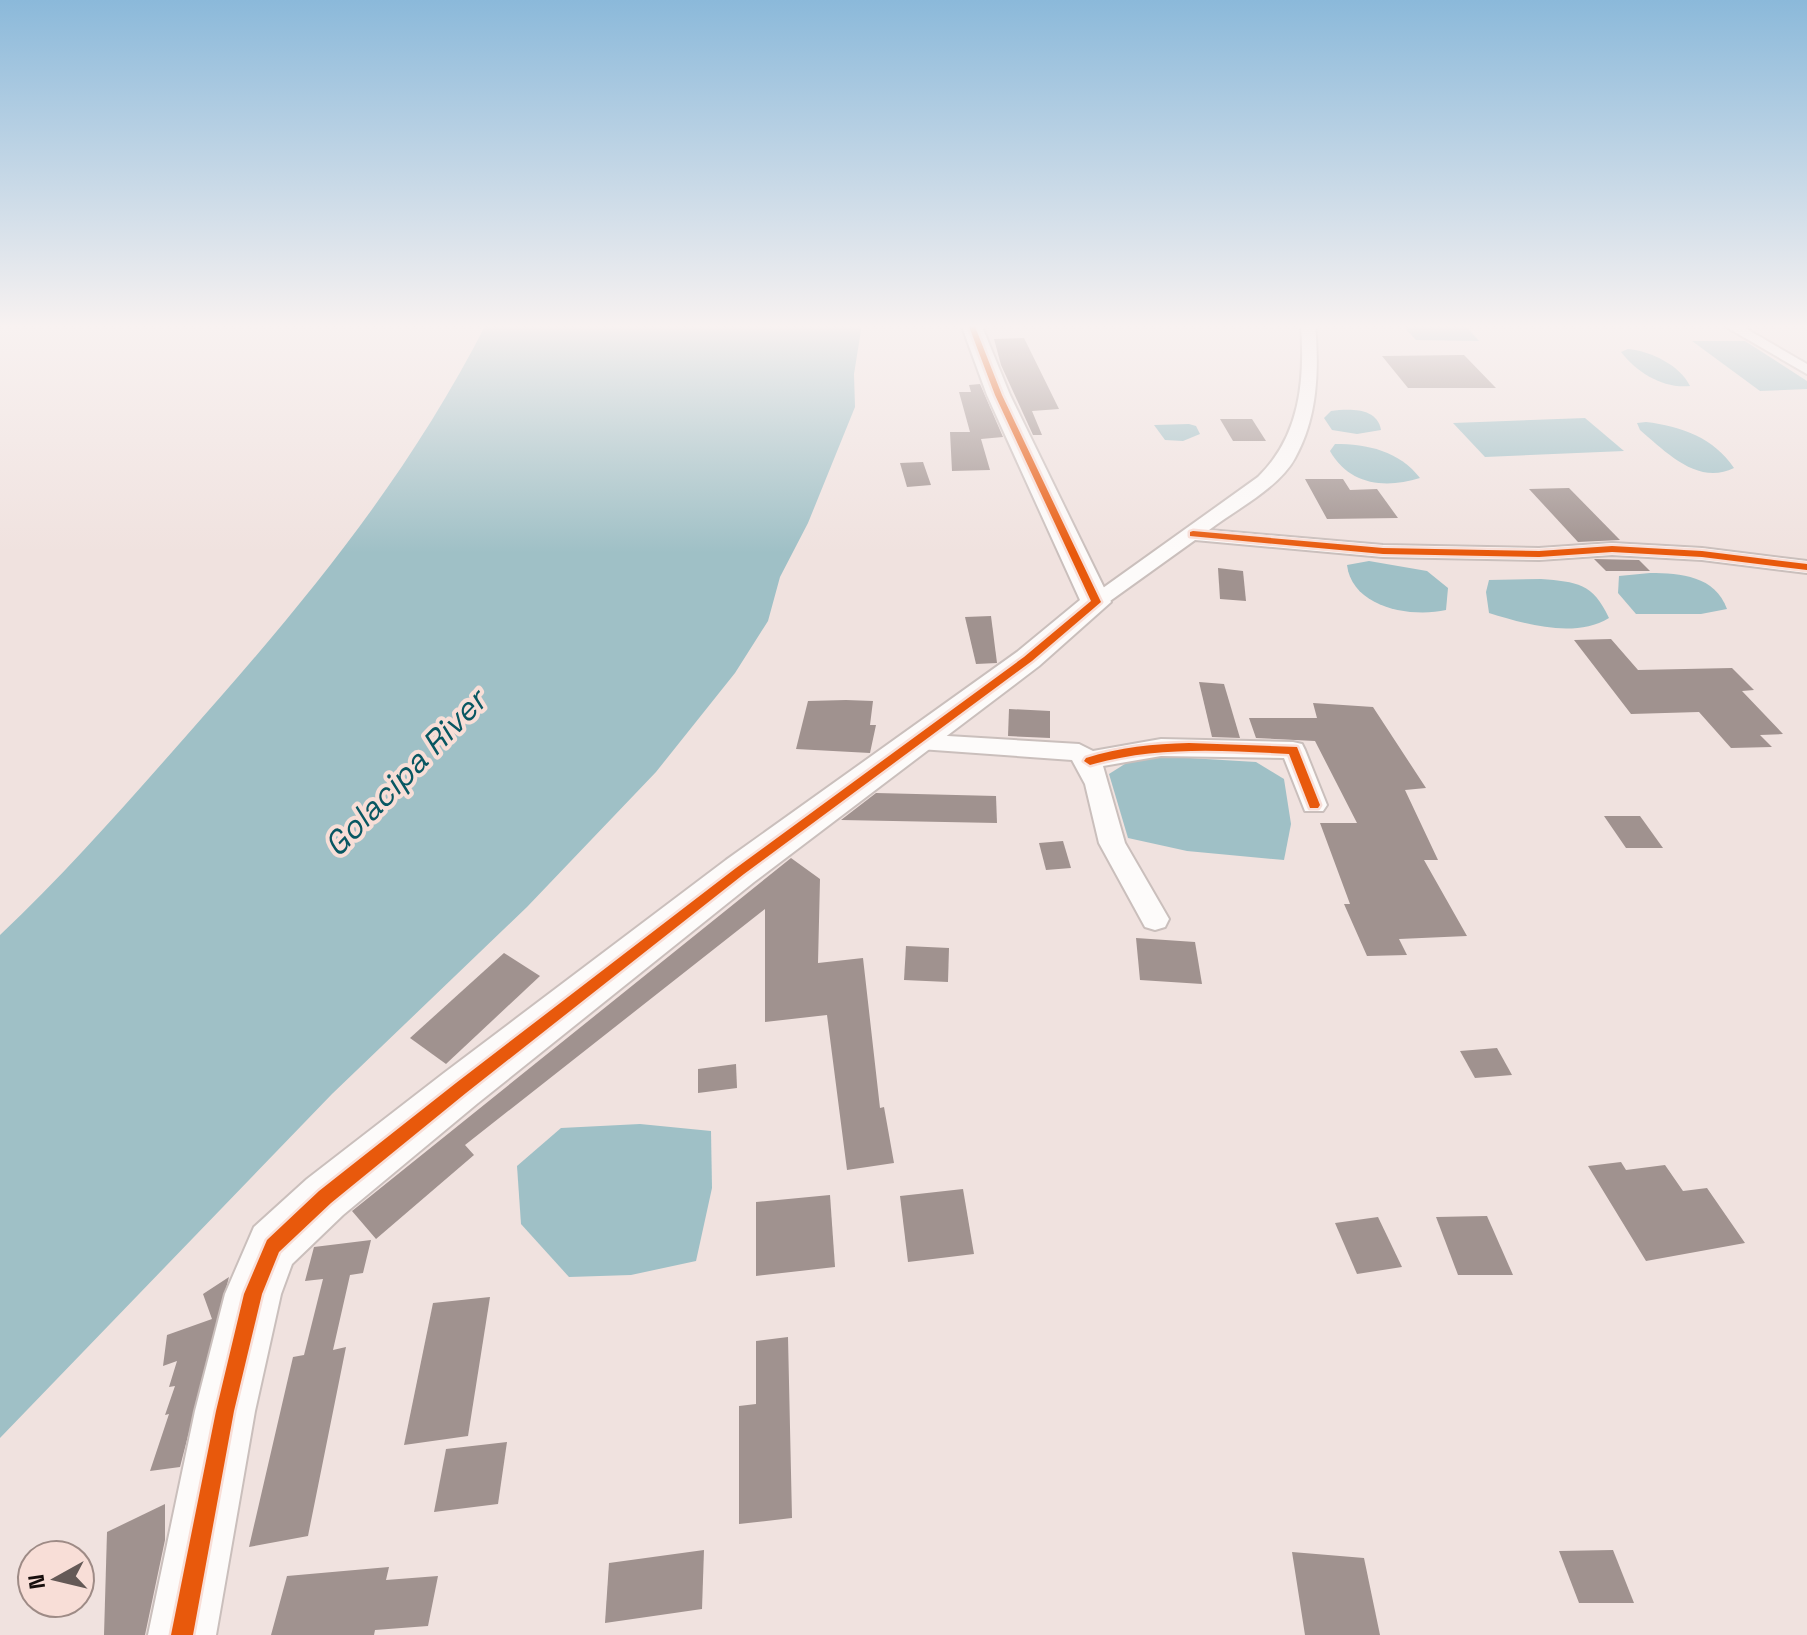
<svg xmlns="http://www.w3.org/2000/svg" width="1807" height="1635" viewBox="0 0 1807 1635" font-family="'Space Grotesk',sans-serif">
<style>
.water{fill:#9fc0c6}
.building{fill:#a0928f}
.lines{fill:none;stroke-linecap:round;stroke-linejoin:round}
.street-casing{stroke:#cabfbc;stroke-width:4}
.secondary-casing{stroke:#cabfbc;stroke-width:4}
.street{fill:#fdfbfa;fill-rule:evenodd}
.secondary{fill:#fdfbfa;fill-rule:evenodd}
.cycleway-casing{stroke:#f8ded7;stroke-width:5}
.cycleway{fill:#e8590c;fill-rule:evenodd}
.labels{text-anchor:middle;stroke-width:8;stroke-linejoin:round;paint-order:stroke}
.water-label{font-size:32px;font-style:italic;fill:#085762;stroke:#f8ded7}
</style>
<rect width="100%" height="100%" fill="#f0e2df"/>
<!-- water -->
<g class="water">
<path d="M486,324H862L854,374L855,407L808,523L780,577L768,621L735,673L656,772L527,907L332,1094L0,1438V935C66,873 127,803 187,735C303,604 406,481 486,324Z"/>
<polygon points="1401,324 1464,324 1479,341 1416,340"/>
<polygon points="1692,341 1745,341 1807,381 1807,389 1760,391"/>
<path d="M1628,349C1650,351 1680,365 1690,386C1664,389 1637,373 1621,352Z"/>
<path d="M1331,411C1349,409 1377,407 1381,430L1357,434L1332,430L1324,418Z"/>
<polygon points="1585,418 1624,451 1485,457 1453,423"/>
<path d="M1646,422C1681,426 1714,438 1734,468C1698,486 1666,452 1640,430L1637,423Z"/>
<polygon points="1189,424 1196,426 1200,434 1183,441 1165,440 1154,425"/>
<path d="M1335,444C1368,444 1399,451 1420,478C1385,489 1349,485 1330,451Z"/>
<path d="M1369,561L1427,571L1448,588L1446,610C1412,618 1352,608 1347,565Z"/>
<path d="M1650,573C1681,573 1715,576 1727,609L1701,614H1636L1618,593L1619,576Z"/>
<path d="M1541,579C1577,582 1593,583 1609,618C1574,639 1525,624 1489,613L1486,592L1489,580Z"/>
<polygon points="1139,755 1256,762 1284,779 1291,824 1284,860 1187,851 1128,838 1109,774"/>
<polygon points="640,1124 711,1131 712,1188 696,1261 631,1275 569,1277 521,1224 517,1166 561,1128"/>
</g>
<!-- building -->
<g class="building">
<polygon points="1024,338 1059,409 1032,411 1042,435 1033,435 1001,365 994,339"/>
<polygon points="1464,355 1496,388 1408,388 1382,356"/>
<polygon points="980,384 1003,437 981,439 990,470 952,471 950,432 970,432 959,392 971,392 969,385"/>
<polygon points="1220,419 1252,419 1266,441 1233,441"/>
<polygon points="923,462 931,485 907,487 900,463"/>
<polygon points="1305,479 1343,479 1350,490 1377,489 1398,518 1327,519"/>
<polygon points="1569,488 1620,540 1578,542 1529,489"/>
<polygon points="1594,559 1639,560 1650,571 1606,571"/>
<polygon points="1218,568 1243,571 1246,601 1220,599"/>
<polygon points="991,616 997,663 976,664 965,617"/>
<polygon points="1611,639 1638,670 1732,668 1754,690 1742,691 1783,734 1760,735 1772,747 1731,748 1699,712 1631,714 1574,640"/>
<polygon points="1199,682 1224,684 1240,738 1212,737"/>
<polygon points="846,700 873,701 870,725 876,725 870,753 796,749 808,701"/>
<polygon points="1313,703 1373,707 1426,788 1405,790 1438,860 1424,860 1467,936 1399,939 1407,955 1367,956 1344,904 1350,904 1320,823 1357,823 1315,741 1256,738 1249,718 1317,718"/>
<polygon points="1009,709 1050,711 1050,738 1008,736"/>
<polygon points="876,793 996,796 997,823 841,820"/>
<polygon points="1604,816 1640,816 1663,848 1626,848"/>
<polygon points="1063,841 1071,868 1046,870 1039,843"/>
<polygon points="791,858 820,879 818,963 863,958 880,1108 884,1107 894,1163 847,1170 827,1015 765,1022 765,909 465,1145 474,1155 376,1239 352,1211"/>
<polygon points="1136,938 1195,942 1202,984 1140,980"/>
<polygon points="906,946 949,948 948,982 904,980"/>
<polygon points="504,953 540,976 446,1064 410,1038"/>
<polygon points="1497,1048 1512,1075 1475,1078 1460,1051"/>
<polygon points="736,1064 737,1088 698,1093 698,1069"/>
<polygon points="1621,1162 1626,1170 1665,1165 1683,1191 1707,1188 1745,1243 1646,1261 1588,1166"/>
<polygon points="963,1189 974,1254 908,1262 900,1196"/>
<polygon points="830,1195 835,1267 756,1276 756,1202"/>
<polygon points="1487,1216 1513,1275 1458,1275 1436,1217"/>
<polygon points="1378,1217 1402,1267 1357,1274 1335,1223"/>
<polygon points="371,1240 363,1273 350,1275 333,1350 346,1347 308,1536 249,1547 293,1357 304,1355 323,1279 305,1281 314,1247"/>
<polygon points="229,1277 180,1467 150,1471 169,1414 165,1415 175,1386 169,1387 177,1361 163,1366 167,1335 212,1319 203,1294"/>
<polygon points="490,1297 468,1436 404,1445 433,1303"/>
<polygon points="788,1337 792,1518 739,1524 739,1406 756,1404 756,1341"/>
<polygon points="507,1442 498,1504 434,1512 446,1449"/>
<polygon points="165,1504 165,1540 145,1635 104,1635 107,1532"/>
<polygon points="704,1550 702,1609 605,1623 609,1563"/>
<polygon points="1613,1550 1634,1603 1579,1603 1559,1551"/>
<polygon points="1292,1552 1364,1558 1380,1635 1305,1635"/>
<polygon points="389,1567 386,1580 438,1576 428,1626 375,1630 374,1635 271,1635 287,1576"/>
</g>
<g class="lines">
<defs>
<g id="street">
<path d="M1301,324H1315C1319,369 1318,417 1295,458C1279,488 1235,510 1209,530L1383,545L1539,548L1612,543L1702,548L1807,561V573L1702,560L1612,555L1539,560L1383,557L1195,540L1103,606H1089L1086,602L1089,598L1258,477C1300,436 1305,381 1301,324Z"/>
<polygon points="1721,324 1738,324 1807,364 1807,374"/>
<polygon points="915,734 1079,744 1093,751 1161,739 1293,742 1302,744 1305,750 1327,805 1323,811 1305,811 1284,758 1161,756 1103,766 1125,843 1169,919 1165,927 1155,930 1145,927 1099,843 1085,784 1072,760 906,748 903,742 906,736"/>
</g>
<polygon id="secondary" points="961,324 981,324 1010,395 1111,602 1039,666 754,882 478,1103 343,1215 292,1264 281,1294 255,1411 216,1635 148,1635 195,1411 225,1294 254,1227 307,1179 444,1073 726,860 1017,652 1080,600 987,395"/>
</defs>
<!-- street casing -->
<use href="#street" class="street-casing"/>
<!-- secondary casing -->
<use href="#secondary" class="secondary-casing"/>
<!-- street -->
<use href="#street" class="street"/>
<!-- secondary -->
<use href="#secondary" class="secondary"/>
<defs>
<g id="cycleway">
<polygon points="968,324 974,324 1002,395 1101,602 1032,661 744,874 466,1093 331,1203 279,1252 262,1294 234,1411 193,1635 171,1635 216,1411 244,1294 267,1240 319,1191 456,1083 736,868 1024,657 1091,601 995,395"/>
<polygon points="1193,531 1383,548 1539,551 1612,546 1702,551 1807,564 1807,570 1702,557 1612,552 1539,557 1383,554 1190,536 1190,532"/>
<path d="M1189,743L1297,747L1320,805L1318,808H1310L1289,754C1222,750 1155,746 1090,765L1084,761L1086,758C1120,747 1153,744 1189,743Z"/>
</g>
</defs>
<!-- cycleway casing -->
<use href="#cycleway" class="cycleway-casing"/>
<!-- cycleway -->
<use href="#cycleway" class="cycleway"/>
</g>
<!-- sky -->
<linearGradient id="sky" x2="0" y2="1"><stop stop-color="#8bb9da"/><stop offset="0.59" stop-color="#f8f2f1"/><stop offset="1" stop-color="#f8f2f1" stop-opacity="0"/></linearGradient>
<rect width="1807" height="553" fill="url(#sky)"/>
<g class="labels">
<!-- water labels -->
<g class="water-label">
<text transform="translate(405 773) rotate(-46)" y="11">Golacipa River</text>
</g>
</g>
<!-- north arrow -->
<g transform="translate(56 1579) rotate(262)"><circle r="38" fill="#f8ded7" stroke="#9e8b86" stroke-width="2"/>
<path d="M0-6L14 30L0 20L-14 30Z" fill="#645956"/>
<text y="-12" font-size="22" font-weight="bold" text-anchor="middle" fill="#180f0d">N</text>
</g>
</svg>
